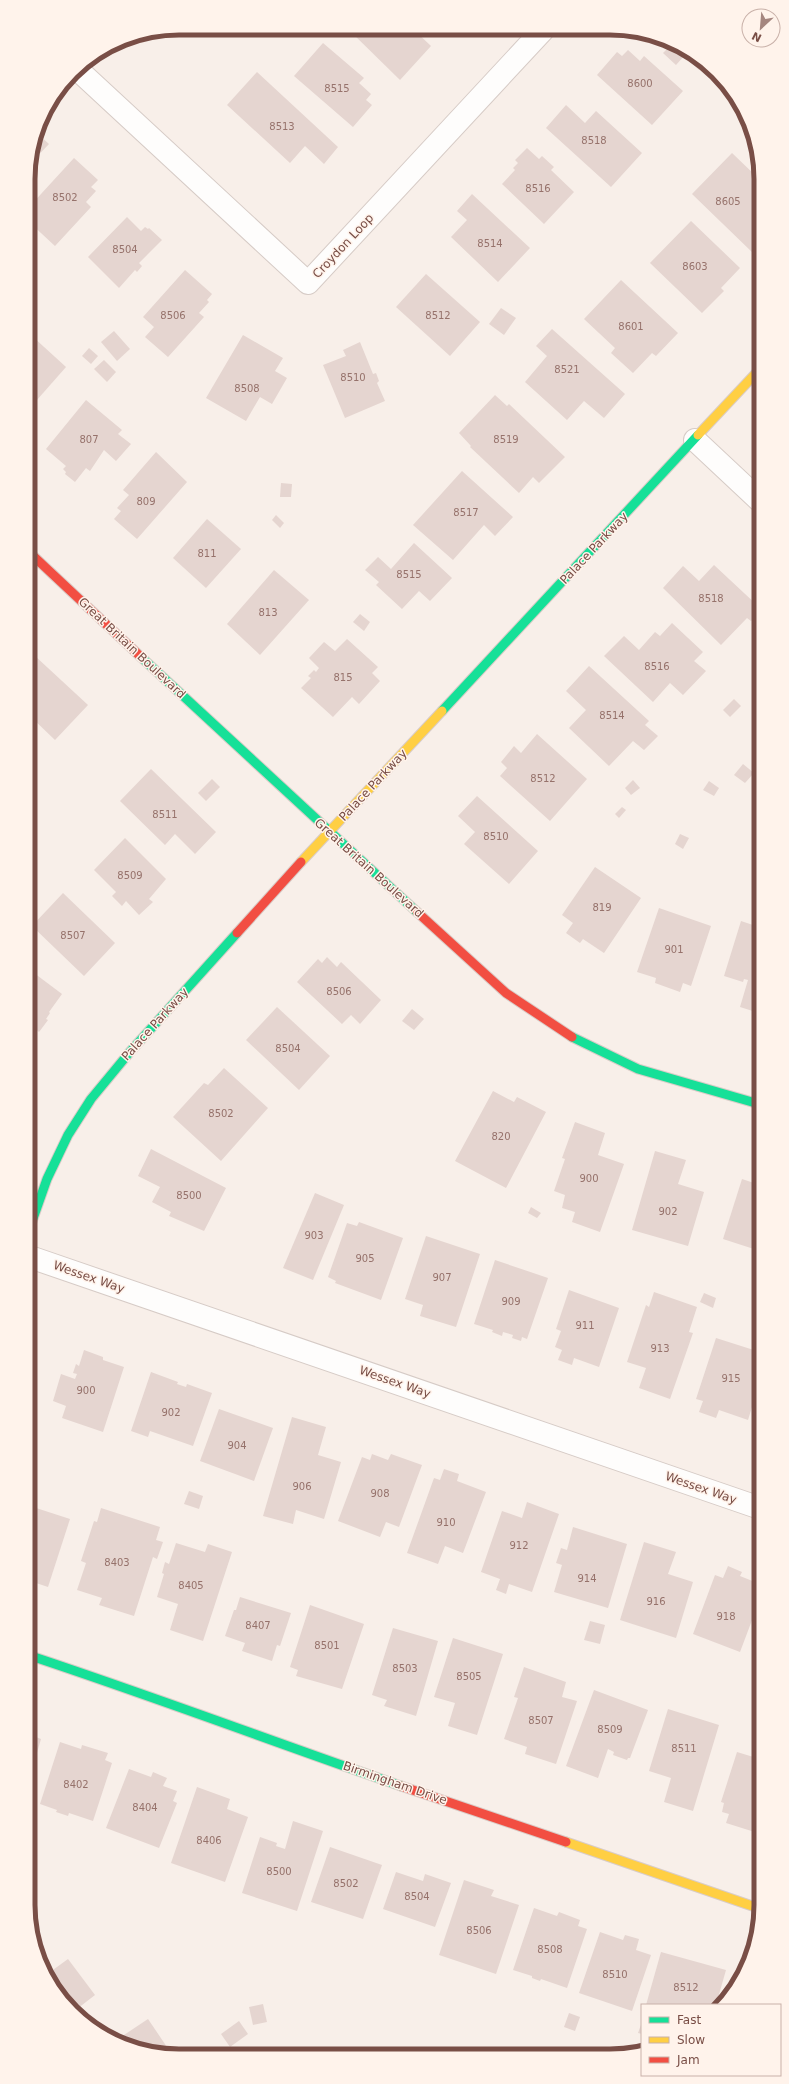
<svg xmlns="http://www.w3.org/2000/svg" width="789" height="2084" viewBox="0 0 789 2084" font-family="'DejaVu Sans',sans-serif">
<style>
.building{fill:#e5d5d0}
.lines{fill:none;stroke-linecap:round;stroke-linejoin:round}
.street-casing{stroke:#d6cbc6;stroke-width:24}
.fast-casing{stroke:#d9ccc7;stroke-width:11}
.slow-casing{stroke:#d9ccc7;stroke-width:11}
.jam-casing{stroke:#d9ccc7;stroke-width:11}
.street{stroke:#fefdfc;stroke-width:22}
.fast{stroke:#16e098;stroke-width:9}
.slow{stroke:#ffcf43;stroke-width:9}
.jam{stroke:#f24e42;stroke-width:9}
.labels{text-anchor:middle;stroke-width:3;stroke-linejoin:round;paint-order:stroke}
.number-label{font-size:10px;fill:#96726b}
.street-label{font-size:12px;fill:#794e46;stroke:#fff3eb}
.rim{fill:none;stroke:#794e46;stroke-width:5}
</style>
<rect width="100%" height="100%" fill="#f8efe9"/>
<!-- building -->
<g class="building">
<polygon points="348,29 413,29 431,46 400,80"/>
<polygon points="161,32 156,37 152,33 155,33"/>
<polygon points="665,39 677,44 705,64 699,70 684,56 676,65 663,53 671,45"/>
<polygon points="323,43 364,78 359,83 371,94 366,100 372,105 353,127 294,76"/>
<polygon points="628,50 640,61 644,56 683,91 652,125 597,75 617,52 622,56"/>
<polygon points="257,72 338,147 324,164 305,146 290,163 227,105"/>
<polygon points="566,105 585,123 596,111 642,153 611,187 546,128"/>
<polygon points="38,134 49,144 29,165 33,152"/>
<polygon points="753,137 758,149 749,141"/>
<polygon points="527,148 539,159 542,156 554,167 551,170 574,192 544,224 502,184 515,170 513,168 518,163 515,160"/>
<polygon points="732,153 758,178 758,208 756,210 758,212 758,247 753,253 692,194"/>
<polygon points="74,158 98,180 91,187 96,191 86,202 91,207 55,246 28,221 28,211 32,208 30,206"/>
<polygon points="472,194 530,248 498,282 451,237 467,220 457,211"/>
<polygon points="127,217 141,231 145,227 148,229 149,228 162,240 139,263 142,266 137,272 135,270 119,288 88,257"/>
<polygon points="691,221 740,268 721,288 724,291 702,313 650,263"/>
<polygon points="185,270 212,294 207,300 209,302 199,313 204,317 168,357 145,337 154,327 143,317"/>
<polygon points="426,274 480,322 450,356 396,307"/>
<polygon points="621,280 678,333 656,356 652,353 633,373 611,353 615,348 584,319"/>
<polygon points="501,308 516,318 504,335 489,324"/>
<polygon points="552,329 625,394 604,418 584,401 567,420 525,382 547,356 536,346"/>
<polygon points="114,331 130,349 117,361 101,342"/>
<polygon points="243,335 283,358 275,371 287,378 272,404 260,397 246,421 206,398"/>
<polygon points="32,336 66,367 29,409 29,339"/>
<polygon points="360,342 373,374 376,373 379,381 377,383 385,401 345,418 323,365 346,356 343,350"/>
<polygon points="89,348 98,356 91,364 82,356"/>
<polygon points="104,360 116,372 107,382 94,369"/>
<polygon points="495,395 507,406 509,404 565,457 539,483 533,477 519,493 470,447 471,446 459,433"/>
<polygon points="86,400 122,430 118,434 131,444 116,461 104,450 90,471 86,468 75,482 65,474 66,472 63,469 66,466 46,449"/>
<polygon points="156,452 187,482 137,539 114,519 121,511 117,508 129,495 123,490"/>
<polygon points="462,471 513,517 495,536 484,525 453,560 413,525"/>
<polygon points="281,483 292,484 291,497 280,497"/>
<polygon points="276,515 284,523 280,528 272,520"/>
<polygon points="207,519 241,549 206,588 173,558"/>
<polygon points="414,543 452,578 430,601 419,591 402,609 376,585 379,582 365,570 378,557 391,569"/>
<polygon points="714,565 759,607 754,611 758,615 751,621 747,618 721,645 663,588 683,566 699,581"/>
<polygon points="274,570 309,600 260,655 227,624"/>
<polygon points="360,614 370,622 364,631 353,622"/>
<polygon points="672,623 703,652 694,661 706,671 683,695 670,683 653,702 604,656 624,636 639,650 655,632 660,636"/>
<polygon points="347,639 378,667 372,673 380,681 359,704 352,697 333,717 301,688 311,678 308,676 314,670 316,672 319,668 309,658 324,642 335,651"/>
<polygon points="35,656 88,705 55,740 29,715 29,662"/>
<polygon points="589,666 649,721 645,725 658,736 644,750 633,741 609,766 569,728 586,710 566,691"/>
<polygon points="734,699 741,706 730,717 723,710"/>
<polygon points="537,734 587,779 550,821 500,776 507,768 501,762 514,746 521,753"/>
<polygon points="743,764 754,773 745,783 734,775"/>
<polygon points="151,769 216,832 195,854 175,834 165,845 120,801"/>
<polygon points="212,779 220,787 206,801 198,793"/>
<polygon points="633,780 640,788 631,795 625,788"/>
<polygon points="709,781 719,788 714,796 703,790"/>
<polygon points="477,796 538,851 509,884 464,844 475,832 458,816"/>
<polygon points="622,807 626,810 619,818 615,814"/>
<polygon points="680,834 689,838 683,849 675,844"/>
<polygon points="125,838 166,879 149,899 153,902 139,915 126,901 122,906 112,896 116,892 94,870"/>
<polygon points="595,867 641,898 604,953 583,939 580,943 566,933 573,923 562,915"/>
<polygon points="63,893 115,943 84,976 32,926"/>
<polygon points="659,908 711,926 691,986 683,983 680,992 655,983 656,978 637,972"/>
<polygon points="741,921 759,927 759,1013 740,1007 748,980 744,979 743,982 724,976"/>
<polygon points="327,957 337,967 341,962 381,1000 360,1024 351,1015 342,1024 297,982 318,959 322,963"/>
<polygon points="30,970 62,994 49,1012 50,1013 46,1019 48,1020 39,1032 30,1024"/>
<polygon points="277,1007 330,1056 299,1090 246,1040"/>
<polygon points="412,1009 424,1019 414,1030 402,1021"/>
<polygon points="224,1068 268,1108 221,1161 173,1117 204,1083 208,1085"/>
<polygon points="493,1091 514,1102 517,1097 546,1112 506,1188 455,1161"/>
<polygon points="575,1122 605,1133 598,1155 624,1164 600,1232 572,1222 575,1212 562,1208 565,1195 554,1191 565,1159 562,1158"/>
<polygon points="151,1149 226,1188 204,1231 169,1216 171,1212 152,1202 160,1187 138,1176"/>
<polygon points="655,1151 686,1160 678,1184 704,1192 688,1246 632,1230"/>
<polygon points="742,1179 760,1185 760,1251 723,1239"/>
<polygon points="315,1193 344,1205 313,1280 283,1268"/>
<polygon points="531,1207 541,1213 537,1218 528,1213"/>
<polygon points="359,1222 403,1238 381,1300 335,1283 336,1281 328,1277 347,1223 357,1226"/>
<polygon points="426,1236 480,1254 456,1327 420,1316 423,1305 405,1299"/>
<polygon points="495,1260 548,1278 527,1339 522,1337 521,1341 512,1338 513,1335 503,1332 502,1336 492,1332 493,1330 474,1324"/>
<polygon points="569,1290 619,1308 599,1367 574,1358 572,1365 558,1360 562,1350 555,1347 561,1331 556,1329"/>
<polygon points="654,1292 697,1307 689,1332 693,1333 670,1399 639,1388 646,1368 627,1362 646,1305 649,1307"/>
<polygon points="704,1293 716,1298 713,1308 700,1302"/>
<polygon points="716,1338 760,1352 760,1381 748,1420 719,1410 716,1418 699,1412 703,1401 696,1399"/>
<polygon points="84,1350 103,1357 103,1360 124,1367 103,1432 62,1418 66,1406 53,1401 61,1374 75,1379 77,1374 73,1373 76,1364 79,1366"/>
<polygon points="151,1372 178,1382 177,1384 186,1387 187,1384 212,1393 193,1446 150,1431 148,1437 131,1431"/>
<polygon points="219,1409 273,1428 254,1481 200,1461"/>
<polygon points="292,1417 326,1427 318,1455 341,1462 324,1519 296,1510 293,1524 263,1516"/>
<polygon points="372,1454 388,1460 391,1454 422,1465 399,1527 386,1522 380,1537 338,1521 362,1457 370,1460"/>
<polygon points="444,1469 459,1474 457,1481 486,1492 463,1553 445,1546 438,1564 407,1553 434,1478 440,1480"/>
<polygon points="189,1491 203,1496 199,1509 184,1504"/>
<polygon points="527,1502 559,1514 532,1592 509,1584 506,1594 496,1590 500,1579 481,1572 502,1511 522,1518"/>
<polygon points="30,1506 70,1519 48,1587 30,1581"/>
<polygon points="101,1508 160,1527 156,1540 163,1542 157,1559 153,1557 134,1616 99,1605 102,1598 77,1590 86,1563 81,1561 94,1521 97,1522"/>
<polygon points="573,1527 627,1544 608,1608 554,1592 562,1565 556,1563 561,1548 567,1550"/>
<polygon points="644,1542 676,1552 668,1574 693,1582 676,1638 620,1620"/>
<polygon points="176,1543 205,1552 208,1544 232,1552 203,1641 170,1630 178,1604 157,1597 164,1574 162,1573 165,1562 169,1564"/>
<polygon points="728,1566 742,1572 740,1576 760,1584 760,1599 740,1652 693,1634 715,1575 723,1578"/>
<polygon points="240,1597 291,1613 280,1646 277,1645 272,1661 242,1651 245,1643 225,1636 234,1610 236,1610"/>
<polygon points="310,1605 364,1624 342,1689 296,1676 298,1670 290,1667"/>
<polygon points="590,1621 605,1625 600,1644 584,1640"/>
<polygon points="393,1628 438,1641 416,1716 384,1706 387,1700 372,1695"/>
<polygon points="453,1638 503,1654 477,1735 448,1726 455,1703 434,1697"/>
<polygon points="524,1667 566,1682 562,1697 577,1701 556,1764 525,1754 527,1747 504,1739 518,1698 514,1697"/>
<polygon points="594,1690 648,1710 630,1758 628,1758 627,1760 613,1755 614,1752 608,1749 598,1778 566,1766"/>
<polygon points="668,1709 719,1725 693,1811 664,1802 671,1778 649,1771"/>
<polygon points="31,1735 41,1739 36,1756 31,1755"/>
<polygon points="60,1742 81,1749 82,1745 108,1753 105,1760 112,1763 93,1821 69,1813 68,1816 56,1812 57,1810 40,1804"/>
<polygon points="737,1752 760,1759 761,1834 726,1823 729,1814 722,1812 724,1803 721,1802"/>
<polygon points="129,1769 151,1777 153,1772 167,1778 163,1786 177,1791 173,1801 177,1803 159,1848 106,1828"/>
<polygon points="197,1787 230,1799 227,1809 248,1817 225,1882 171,1863"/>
<polygon points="293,1821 323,1831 297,1911 242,1893 260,1837 277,1843 276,1846 285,1849"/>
<polygon points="330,1847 382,1865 363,1919 311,1902"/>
<polygon points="396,1872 423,1881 425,1874 451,1883 435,1927 383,1909"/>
<polygon points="464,1880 494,1890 491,1896 519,1905 496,1974 439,1955"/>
<polygon points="534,1908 557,1916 559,1912 580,1920 578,1926 587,1929 567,1988 541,1979 540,1981 532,1978 532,1976 513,1970"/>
<polygon points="600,1932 623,1940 625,1935 639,1939 636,1950 651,1955 632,2011 579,1993"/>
<polygon points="661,1952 726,1970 716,2005 646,2005"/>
<polygon points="68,1959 95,1995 73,2012 48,1980 46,1975"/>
<polygon points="263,2004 267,2022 253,2025 249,2007"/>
<polygon points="569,2013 580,2017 575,2031 564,2027"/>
<polygon points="148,2019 171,2053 150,2053 115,2041"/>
<polygon points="239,2021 248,2034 230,2047 221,2034"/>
<polygon points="642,2022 642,2034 638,2033"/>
</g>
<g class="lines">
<defs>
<g id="street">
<polyline points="77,69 308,283 543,30"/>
<polyline points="695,440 759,500"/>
<polyline points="30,1257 760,1508"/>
</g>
<g id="fast">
<polyline points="141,657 417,912"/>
<polyline points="442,711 698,435"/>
<polyline points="572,1037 638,1069 759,1104"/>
<polyline points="30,1227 47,1179 68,1135 91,1099 129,1053 237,933"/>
<path d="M31,1656C155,1697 277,1743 401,1786"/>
</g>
<g id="slow">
<polyline points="698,435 758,371"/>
<polyline points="301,862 442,711"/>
<polyline points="566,1842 761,1909"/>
</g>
<g id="jam">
<polyline points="29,552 141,657"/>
<polyline points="417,912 506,993 572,1037"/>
<polyline points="237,933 301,862"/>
<polyline points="401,1786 566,1842"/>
</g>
</defs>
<!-- street casing -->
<use href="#street" class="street-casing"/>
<!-- fast casing -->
<use href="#fast" class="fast-casing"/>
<!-- slow casing -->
<use href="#slow" class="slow-casing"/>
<!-- jam casing -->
<use href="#jam" class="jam-casing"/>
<!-- street -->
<use href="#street" class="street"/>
<!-- fast -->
<use href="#fast" class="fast"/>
<!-- slow -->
<use href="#slow" class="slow"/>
<!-- jam -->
<use href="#jam" class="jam"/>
</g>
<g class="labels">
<!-- number labels -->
<g class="number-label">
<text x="640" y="87">8600</text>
<text x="337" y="92">8515</text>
<text x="282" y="130">8513</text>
<text x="594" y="144">8518</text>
<text x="538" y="192">8516</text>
<text x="65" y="201">8502</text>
<text x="728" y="205">8605</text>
<text x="490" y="247">8514</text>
<text x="125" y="253">8504</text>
<text x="695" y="270">8603</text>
<text x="173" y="319">8506</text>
<text x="438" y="319">8512</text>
<text x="631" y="330">8601</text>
<text x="567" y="373">8521</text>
<text x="353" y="381">8510</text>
<text x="247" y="392">8508</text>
<text x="89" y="443">807</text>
<text x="506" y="443">8519</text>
<text x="146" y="505">809</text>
<text x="466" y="516">8517</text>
<text x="207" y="557">811</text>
<text x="409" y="578">8515</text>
<text x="711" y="602">8518</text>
<text x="268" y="616">813</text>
<text x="657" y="670">8516</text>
<text x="343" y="681">815</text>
<text x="612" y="719">8514</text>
<text x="543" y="782">8512</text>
<text x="165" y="818">8511</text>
<text x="496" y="840">8510</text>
<text x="130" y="879">8509</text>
<text x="602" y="911">819</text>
<text x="73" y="939">8507</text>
<text x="674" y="953">901</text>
<text x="339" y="995">8506</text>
<text x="288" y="1052">8504</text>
<text x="221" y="1117">8502</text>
<text x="501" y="1140">820</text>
<text x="589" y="1182">900</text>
<text x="189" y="1199">8500</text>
<text x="668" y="1215">902</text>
<text x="314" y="1239">903</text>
<text x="365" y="1262">905</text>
<text x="442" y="1281">907</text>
<text x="511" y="1305">909</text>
<text x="585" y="1329">911</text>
<text x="660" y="1352">913</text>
<text x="731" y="1382">915</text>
<text x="86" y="1394">900</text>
<text x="171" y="1416">902</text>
<text x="237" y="1449">904</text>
<text x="302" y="1490">906</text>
<text x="380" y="1497">908</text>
<text x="446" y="1526">910</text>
<text x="519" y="1549">912</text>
<text x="117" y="1566">8403</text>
<text x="587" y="1582">914</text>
<text x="191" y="1589">8405</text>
<text x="656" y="1605">916</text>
<text x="726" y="1620">918</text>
<text x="258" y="1629">8407</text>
<text x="327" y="1649">8501</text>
<text x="405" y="1672">8503</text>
<text x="469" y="1680">8505</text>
<text x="541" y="1724">8507</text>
<text x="610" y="1733">8509</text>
<text x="684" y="1752">8511</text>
<text x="76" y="1788">8402</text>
<text x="145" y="1811">8404</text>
<text x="209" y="1844">8406</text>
<text x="279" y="1875">8500</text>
<text x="346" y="1887">8502</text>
<text x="417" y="1900">8504</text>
<text x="479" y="1934">8506</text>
<text x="550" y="1953">8508</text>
<text x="615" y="1978">8510</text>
<text x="686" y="1991">8512</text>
</g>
<!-- street labels -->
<g class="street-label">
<text transform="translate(343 246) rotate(-47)" y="4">Croydon Loop</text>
<text transform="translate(594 548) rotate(-47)" y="4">Palace Parkway</text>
<text transform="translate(132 648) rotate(43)" y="4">Great Britain Boulevard</text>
<text transform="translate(373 785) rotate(-47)" y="4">Palace Parkway</text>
<text transform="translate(369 868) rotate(42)" y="4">Great Britain Boulevard</text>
<text transform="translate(155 1024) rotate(-48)" y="4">Palace Parkway</text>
<text transform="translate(89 1277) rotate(19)" y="4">Wessex Way</text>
<text transform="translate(395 1382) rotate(19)" y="4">Wessex Way</text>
<text transform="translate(701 1488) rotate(19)" y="4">Wessex Way</text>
<text transform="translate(395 1783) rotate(19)" y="4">Birmingham Drive</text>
</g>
</g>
<!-- crop -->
<path d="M0 0H789V2084H0ZM179 35H610A144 144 0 0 1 754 179V1905A144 144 0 0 1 610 2049H179A144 144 0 0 1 35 1905V179A144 144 0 0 1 179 35Z" fill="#fff3eb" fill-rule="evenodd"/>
<path class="rim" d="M179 35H610A144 144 0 0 1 754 179V1905A144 144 0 0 1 610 2049H179A144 144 0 0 1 35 1905V179A144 144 0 0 1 179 35Z"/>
<!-- legend -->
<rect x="641" y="2004" width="140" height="72" fill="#fff3eb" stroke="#c9b1a9"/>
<rect x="649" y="2017" width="20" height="6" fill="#16e098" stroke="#c9b1a9"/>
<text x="677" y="2024" font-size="12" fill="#794e46">Fast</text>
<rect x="649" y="2037" width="20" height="6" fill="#ffcf43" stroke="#c9b1a9"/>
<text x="677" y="2044" font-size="12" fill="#794e46">Slow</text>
<rect x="649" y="2057" width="20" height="6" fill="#f24e42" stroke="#c9b1a9"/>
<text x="677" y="2064" font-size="12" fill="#794e46">Jam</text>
<!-- north arrow -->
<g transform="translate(761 28) rotate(206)"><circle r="19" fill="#fff3eb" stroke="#c9b1a9"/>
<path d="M0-3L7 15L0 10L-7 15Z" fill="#a5867f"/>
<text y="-6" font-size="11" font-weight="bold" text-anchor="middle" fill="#794e46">N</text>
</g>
</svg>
